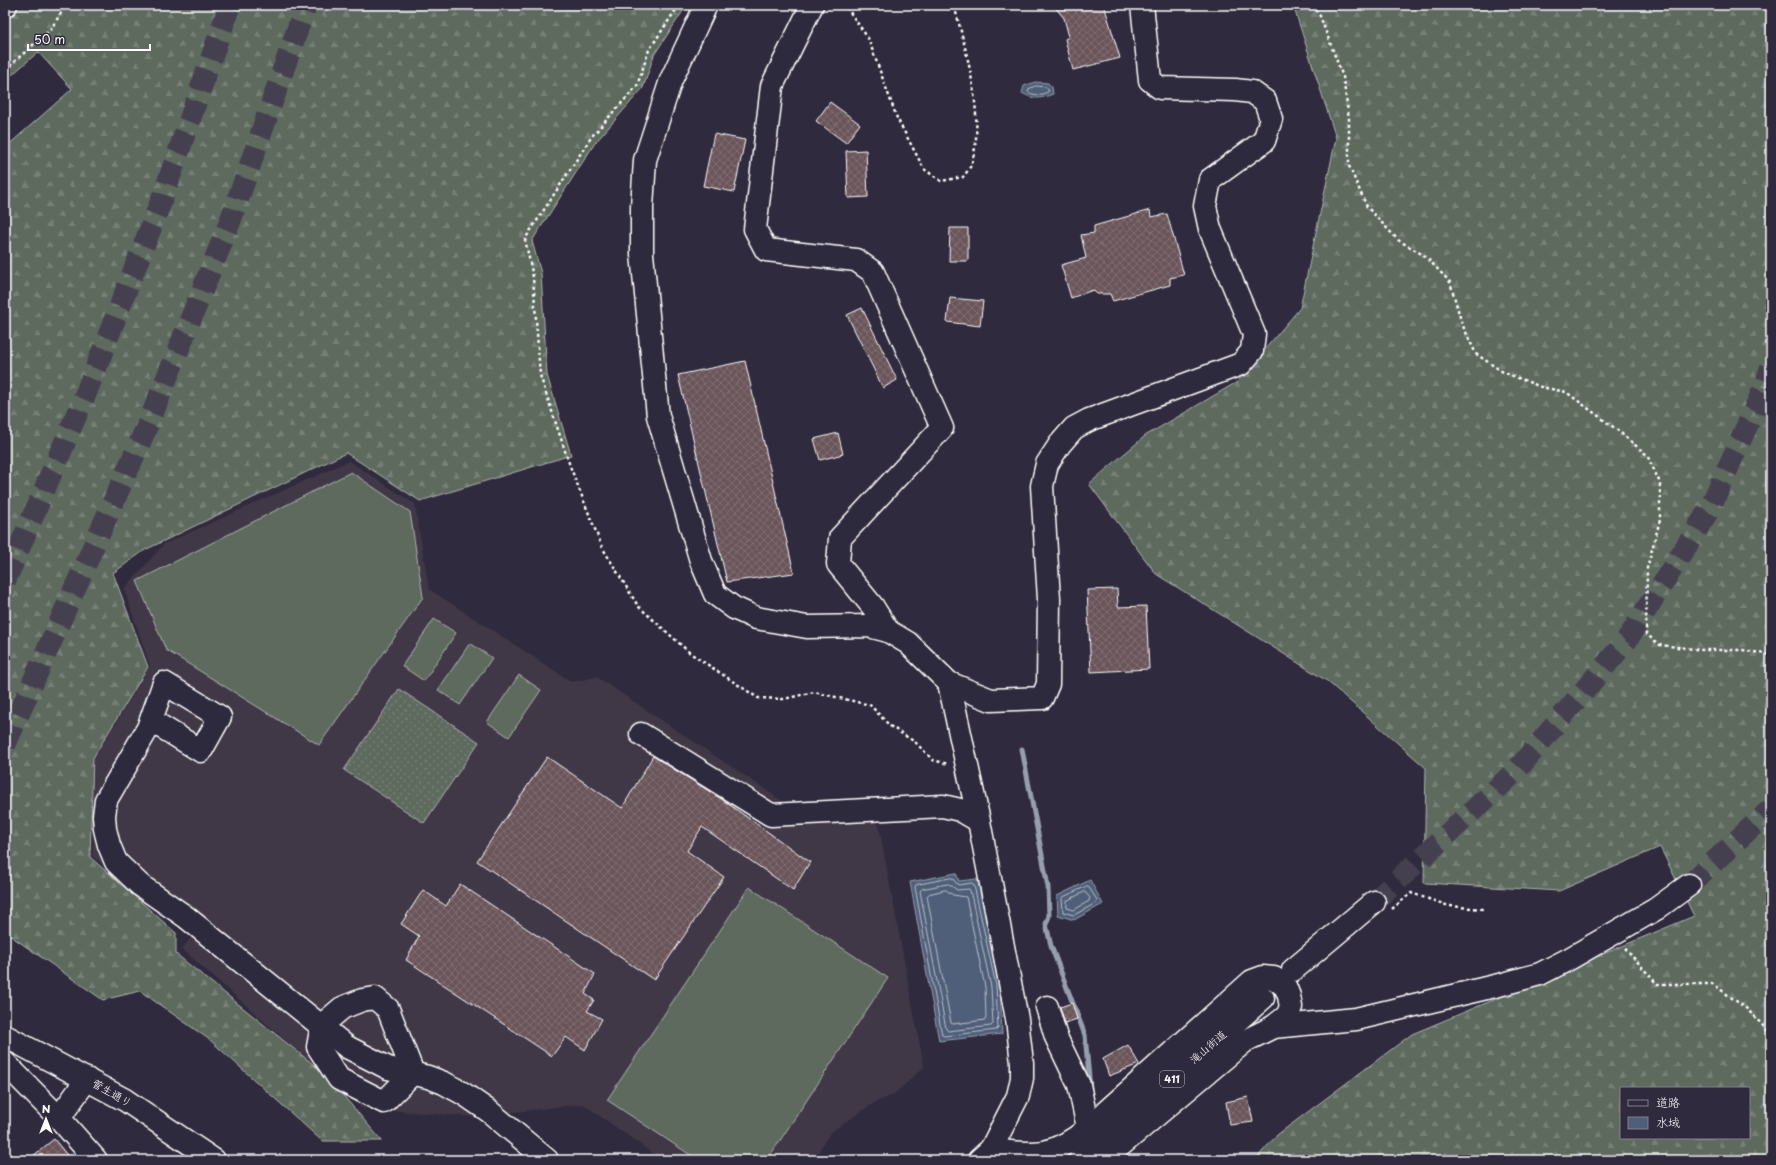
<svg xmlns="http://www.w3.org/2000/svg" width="1776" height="1165" viewBox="0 0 1776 1165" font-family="'Playpen Sans','Klee One',sans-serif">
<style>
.built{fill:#413746}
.grass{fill:url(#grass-dots);stroke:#aeb4af}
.forest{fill:url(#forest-firs);stroke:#aeb4af;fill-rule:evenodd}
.pitch{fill:#5e6a5f;stroke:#aeb4af}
.water{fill:#505f79;stroke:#969faf}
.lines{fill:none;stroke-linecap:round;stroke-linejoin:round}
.shore{stroke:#b9bfc9;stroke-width:1}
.stream{stroke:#969faf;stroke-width:5}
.building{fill:url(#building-cross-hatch);stroke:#fff}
.minor-tunnel{stroke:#443f50;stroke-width:22;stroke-dasharray:22 11;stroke-linecap:butt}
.highway-tunnel{stroke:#443f50;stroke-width:22;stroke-dasharray:22 11;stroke-linecap:butt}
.minor-casing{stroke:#fff;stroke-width:25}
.highway-casing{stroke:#fff;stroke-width:25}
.path{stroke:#fff;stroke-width:2.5;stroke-dasharray:3 3;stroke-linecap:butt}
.minor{stroke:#2f2a3d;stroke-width:22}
.highway{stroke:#2f2a3d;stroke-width:22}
.labels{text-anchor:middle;stroke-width:4;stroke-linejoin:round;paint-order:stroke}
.shield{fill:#2f2a3d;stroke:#c1bfc5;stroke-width:1}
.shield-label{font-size:10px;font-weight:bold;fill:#fff}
.street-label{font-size:11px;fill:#fff;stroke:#2f2a3d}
</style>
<defs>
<pattern id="grass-dots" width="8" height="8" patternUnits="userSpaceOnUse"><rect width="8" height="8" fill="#5e6a5f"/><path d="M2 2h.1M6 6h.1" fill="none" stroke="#768077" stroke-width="1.8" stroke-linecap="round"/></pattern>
<pattern id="forest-firs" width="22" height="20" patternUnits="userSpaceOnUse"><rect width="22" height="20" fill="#5e6a5f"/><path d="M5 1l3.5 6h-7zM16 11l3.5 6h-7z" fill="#768077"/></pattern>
<pattern id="building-cross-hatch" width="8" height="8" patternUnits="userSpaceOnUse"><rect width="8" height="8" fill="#6a545a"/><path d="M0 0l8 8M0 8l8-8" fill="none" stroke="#806e73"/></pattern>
</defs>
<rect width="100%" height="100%" fill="#2f2a3d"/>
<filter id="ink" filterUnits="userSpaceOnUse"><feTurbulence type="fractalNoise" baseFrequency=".025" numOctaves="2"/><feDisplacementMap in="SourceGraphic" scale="8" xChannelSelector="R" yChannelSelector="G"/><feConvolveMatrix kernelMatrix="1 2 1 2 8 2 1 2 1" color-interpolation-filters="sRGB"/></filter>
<g filter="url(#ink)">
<!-- built -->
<polygon class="built" points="349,461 415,504 429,589 572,682 597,677 784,802 927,796 927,818 878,821 924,1067 893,1095 874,1103 831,1132 813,1160 662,1160 583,1104 474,1117 362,1108 182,949 192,936 92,856 94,759 150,666 124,589 164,544"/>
<!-- grass -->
<polygon class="grass" points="399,689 479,742 424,823 344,770"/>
<!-- forest -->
<g class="forest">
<polygon points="5,5 687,5 654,55 643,88 595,143 532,241 541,273 547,375 571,455 420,501 346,453 145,550 113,573 148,667 93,758 90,857 176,933 176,954 324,1073 382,1141 322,1141 210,1040 140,991 103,1000 5,932 5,148 72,89 38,52 5,81"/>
<path d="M1293,5H1771V1160H1255L1277,1135L1412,1034L1694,916L1660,847L1559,891L1424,883L1426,768L1327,681L1156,574L1089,484L1145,436L1237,382L1300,308L1336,138ZM1621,1088H1749V1138H1621Z"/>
</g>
<!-- pitch -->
<g class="pitch">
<polygon points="351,472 410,512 423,597 319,745 166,650 137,581"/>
<polygon points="434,619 456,633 424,681 402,666"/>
<polygon points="470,643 492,658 460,705 438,690"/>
<polygon points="519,675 541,690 509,737 487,722"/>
<polygon points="749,887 888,978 767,1160 698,1160 607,1100"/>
</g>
<!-- water -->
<g class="water">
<path d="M1035,82L1048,83L1052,87L1053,94C1040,99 1034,100 1022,93L1024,86Z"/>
<polygon points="956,873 959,881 977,879 1000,985 1002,1034 939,1041 910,882"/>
<polygon points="1090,880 1103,904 1074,920 1058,915 1057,896"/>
</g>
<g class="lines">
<!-- shore -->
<g class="shore">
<path d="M1036,86L1046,87L1049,91C1043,95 1034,96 1028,92L1029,89Z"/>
<polygon points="952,878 958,885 972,883 974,885 996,986 998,1028 996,1030 944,1036 942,1035 915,887 916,885"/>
<polygon points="949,884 957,890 969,889 970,890 991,987 993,1024 991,1026 948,1031 946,1029 920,891 922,889"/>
<polygon points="1088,886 1097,900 1096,903 1074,915 1063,912 1062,898"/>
<polygon points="946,890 953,895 966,897 985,987 986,1018 985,1020 953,1024 951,1023 927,896 929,894"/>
<polygon points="1085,892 1090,898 1089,901 1074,910 1067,908 1067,901"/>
</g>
<!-- stream -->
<polyline class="stream" points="1022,749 1048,887 1049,916 1046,924 1051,946 1085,1035 1090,1088"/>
</g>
<!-- building -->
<g class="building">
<polygon points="1053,5 1104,5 1120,58 1073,70 1065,39 1069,37 1064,18"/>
<polygon points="830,102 860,124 846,143 816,121"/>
<polygon points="714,134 745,140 734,192 703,186"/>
<polygon points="866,150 868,197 848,198 846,151"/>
<polygon points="1150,210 1151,217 1167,214 1184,275 1170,278 1170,285 1113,301 1110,294 1097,294 1093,290 1071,298 1061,265 1086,258 1081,235 1094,233 1094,226"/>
<polygon points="950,228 968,228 968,261 949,261"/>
<polygon points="950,298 983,301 980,326 947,322"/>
<polygon points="862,308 897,380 883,388 847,315"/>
<polygon points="745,361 794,573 727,582 678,375"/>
<polygon points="838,433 843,454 820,460 814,439"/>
<polygon points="1117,589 1118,607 1146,606 1149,669 1091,672 1087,590"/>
<polygon points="653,756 720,798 810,862 793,890 702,827 687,851 724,877 654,980 477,861 547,757 622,808"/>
<polygon points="460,884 595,974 585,994 594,1000 587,1011 602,1019 585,1050 566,1037 552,1056 406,960 419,936 401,924 423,890 446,906"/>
<polygon points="1072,1003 1077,1019 1065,1023 1060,1007"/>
<polygon points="1128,1045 1139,1064 1109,1076 1103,1059"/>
<polygon points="1248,1097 1253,1122 1230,1125 1226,1102"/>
<polygon points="54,1139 71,1160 28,1160"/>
</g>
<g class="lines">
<!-- minor-tunnel -->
<polyline class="minor-tunnel" points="1689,885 1771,809"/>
<!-- highway-tunnel -->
<g class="highway-tunnel">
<polyline points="5,581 86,393 162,199 230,5"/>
<polyline points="5,745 149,422 230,222 306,5"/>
<polyline points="1374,902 1516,771 1627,640 1709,510 1765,386 1771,367"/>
</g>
<defs>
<g id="minor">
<polyline points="706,5 671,80 645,160 642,207 642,254 658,416 701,561 715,594 734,608 756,618 807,627 869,626 888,631 908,643 949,683 991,700 1042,698 1048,684 1049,599 1042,486 1047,464 1060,444 1074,428 1089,420 1241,364 1252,351 1254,334 1210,229 1205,206 1210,180 1264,141 1271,119 1265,101 1252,92 1235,90 1160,88 1150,80 1142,5"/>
<polyline points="812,5 772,86 755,229 766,250 856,260 873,272 942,428 840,538 838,564 873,607 888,631"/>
<polyline points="5,6 6,5"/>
<polyline points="949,683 979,821 1017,1019 1022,1063 1022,1078 1018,1096 991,1149 979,1160"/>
<polyline points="148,728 157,724 201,751 220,717 164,683 148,728 106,800 104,816 105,829 109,845 116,862 140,885 186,917 347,1047 388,1068 428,1077 444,1083 464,1094 490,1112 547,1160"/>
<polyline points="641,734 771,815 943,806 960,810 979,821"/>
<polygon points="375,998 388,1009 413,1073 384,1102 339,1079 318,1047 322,1025 342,1008 362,1000"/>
<polyline points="1047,1007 1056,1037 1079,1085 1088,1128"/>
<polyline points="1273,1027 1356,1019 1499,985 1540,974 1569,959 1656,909 1689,885"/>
<polyline points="5,1036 125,1100 214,1160"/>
<polyline points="5,1063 59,1118 96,1160"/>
<polyline points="59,1118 87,1079"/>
<path d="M991,1149C1032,1156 1055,1157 1088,1128L1252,981L1263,977L1274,978L1285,986L1289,996L1291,1007L1287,1016L1273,1027L1245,1041L1108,1156L1088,1153"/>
</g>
<g id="highway">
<polyline points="1293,970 1374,902"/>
<polyline points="1080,1160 1263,998"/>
</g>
</defs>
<!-- minor casing -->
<use href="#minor" class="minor-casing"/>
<!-- highway casing -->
<use href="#highway" class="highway-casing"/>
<!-- path -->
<g class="path">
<polyline points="679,5 649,50 637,86 592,136 525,239 533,277 540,375 570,466 602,547 638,606 690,653 758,698 784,699 814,692 870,705 890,726 915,742 933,760 948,764"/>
<path d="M841,5L847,8L868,38L897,118L924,169L941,181L963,177C966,173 971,167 972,162C985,116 966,50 954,5"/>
<polyline points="1312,5 1320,16 1343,77 1349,119 1349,166 1367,207 1398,240 1425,256 1450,282 1462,324 1476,354 1503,372 1541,387 1566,392 1616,429 1647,455 1660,483 1660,520 1647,568 1646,634 1660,645 1703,650 1743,650 1771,655"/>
<polyline points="5,70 51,29 66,5"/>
<polyline points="1392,909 1411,893 1449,906 1483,909"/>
<polyline points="1625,948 1657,984 1713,984 1747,1009 1771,1034"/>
</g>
<!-- minor -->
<use href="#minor" class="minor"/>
<!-- highway -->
<use href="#highway" class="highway"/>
</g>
</g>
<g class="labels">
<!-- shield labels -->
<rect class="shield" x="1160" y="1071" width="24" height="16" rx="3"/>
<g class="shield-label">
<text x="1172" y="1083">411</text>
</g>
<!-- street labels -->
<g class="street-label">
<text transform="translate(1208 1047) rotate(-41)" y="4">滝山街道</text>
<text transform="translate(112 1093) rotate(30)" y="4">菅生通り</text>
</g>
</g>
<!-- margin -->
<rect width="1776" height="1165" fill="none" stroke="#2f2a3d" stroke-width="20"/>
<rect x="10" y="10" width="1756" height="1145" fill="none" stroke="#fff" stroke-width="1.5" filter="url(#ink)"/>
<!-- legend -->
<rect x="1620" y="1087" width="130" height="52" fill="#2f2a3d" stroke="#827f8b"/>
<rect x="1628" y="1100" width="20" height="6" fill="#2f2a3d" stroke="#827f8b"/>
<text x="1656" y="1107" font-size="12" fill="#ffffff">道路</text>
<rect x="1628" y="1117" width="20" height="12" fill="#505f79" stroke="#827f8b"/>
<text x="1656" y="1127" font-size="12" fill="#ffffff">水域</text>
<!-- north arrow -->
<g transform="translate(46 1119)" stroke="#2f2a3d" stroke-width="3" paint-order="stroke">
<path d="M0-3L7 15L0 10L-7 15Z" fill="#ffffff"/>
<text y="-6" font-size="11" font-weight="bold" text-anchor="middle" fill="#ffffff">N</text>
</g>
<!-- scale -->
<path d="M28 44v6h122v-6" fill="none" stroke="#ffffff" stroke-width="2"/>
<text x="34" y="44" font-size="12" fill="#ffffff" stroke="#2f2a3d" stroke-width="3" paint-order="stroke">50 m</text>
</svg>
